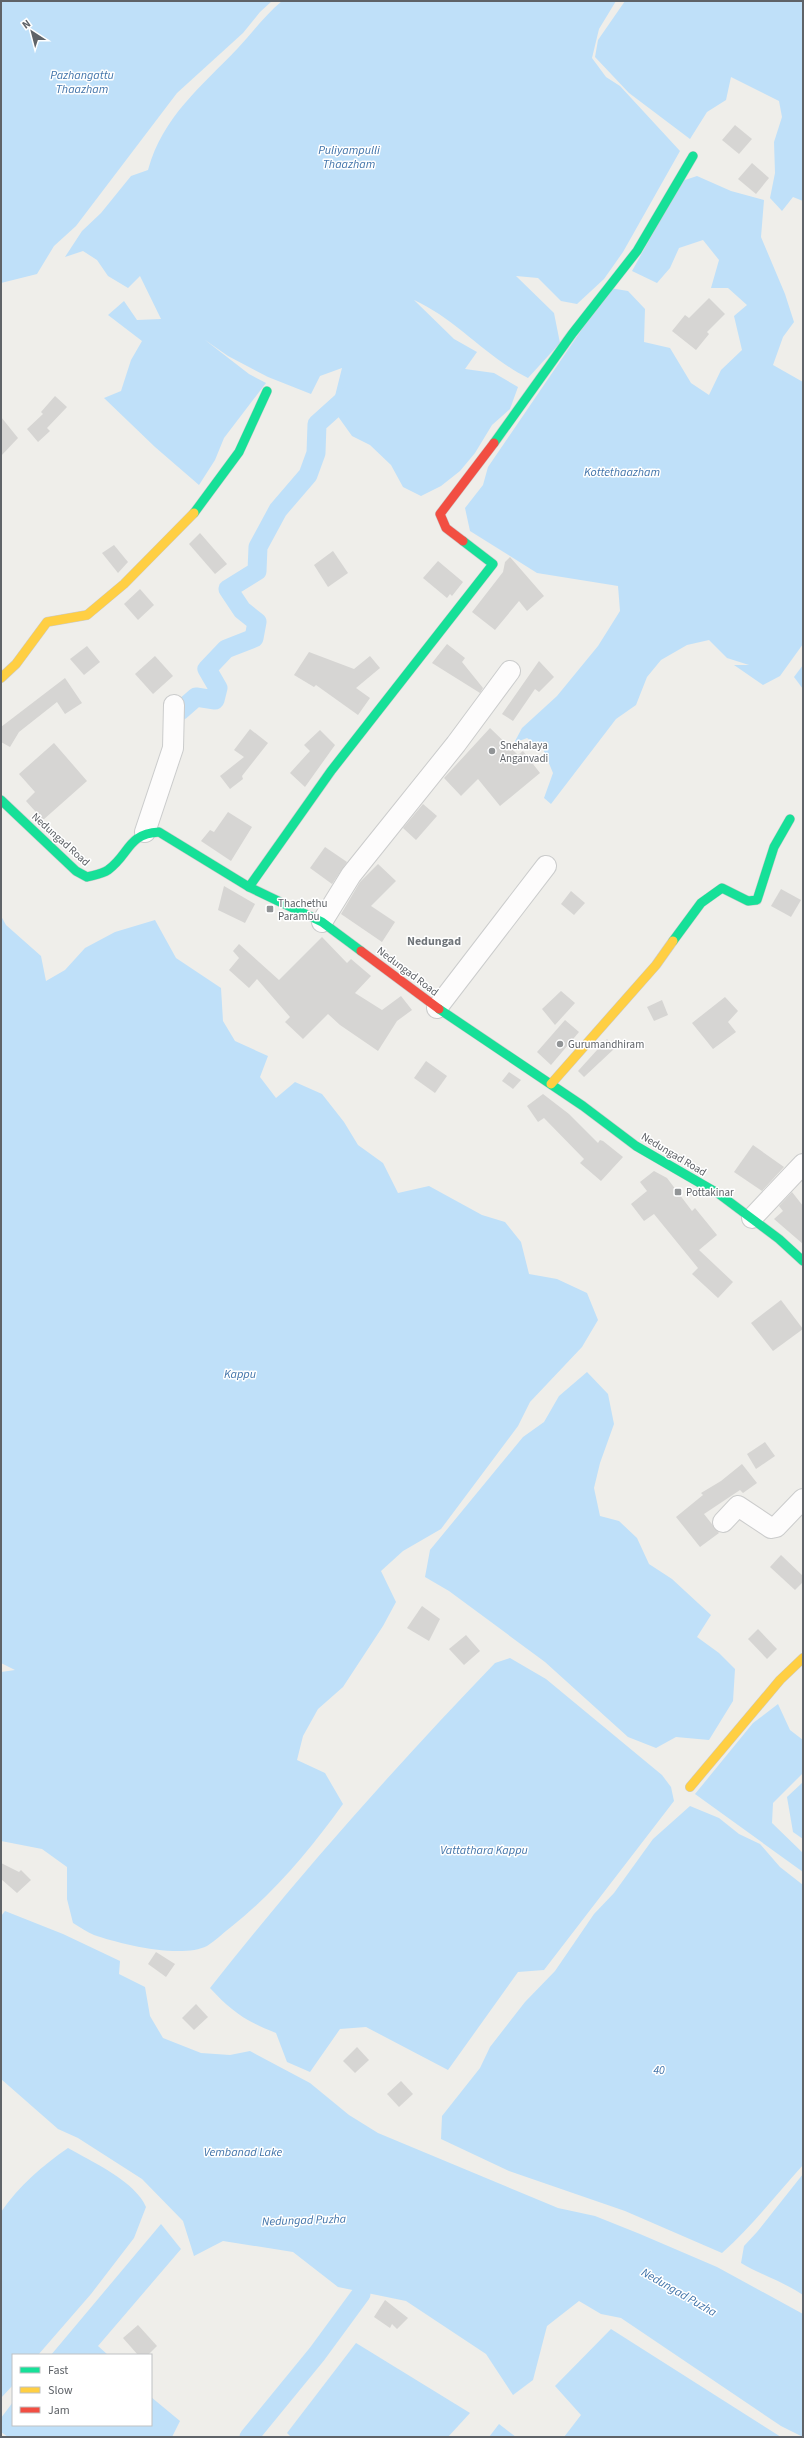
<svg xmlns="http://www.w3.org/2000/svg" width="804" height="2438" viewBox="0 0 804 2438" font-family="'Source Sans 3',sans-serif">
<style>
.water{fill:#bfe0f9}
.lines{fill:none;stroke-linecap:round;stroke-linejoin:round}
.canal{stroke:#bfe0f9;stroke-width:19}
.building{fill:#d6d5d3}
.street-casing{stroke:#cbcccc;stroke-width:22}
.fast-casing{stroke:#cacacb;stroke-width:10}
.slow-casing{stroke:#cacacb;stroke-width:10}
.jam-casing{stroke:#cacacb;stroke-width:10}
.street{stroke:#fdfcfc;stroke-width:20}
.fast{stroke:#16e098;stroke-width:9}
.slow{stroke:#ffcf43;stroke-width:9}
.jam{stroke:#f24e42;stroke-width:9}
.poi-dot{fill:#919496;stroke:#fff;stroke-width:1.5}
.labels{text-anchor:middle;stroke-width:3;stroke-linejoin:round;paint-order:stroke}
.poi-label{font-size:11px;fill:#5f6368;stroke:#fff;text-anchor:start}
.street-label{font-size:11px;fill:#5f6368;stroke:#fff}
.water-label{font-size:12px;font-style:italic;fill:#4174aa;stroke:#fff}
.neighbourhood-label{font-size:12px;font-weight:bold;fill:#70757a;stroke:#fff}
</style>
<rect width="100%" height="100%" fill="#efeeea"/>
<!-- water -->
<g class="water">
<polygon points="1,1 272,1 260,12 243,33 177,93 76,226 54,246 37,274 1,283"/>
<path d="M282,1H616L599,29L592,58L606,77L620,86L680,151L623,252L604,279L577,304L561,301L538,278L516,276L554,313L560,343L528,378C486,357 456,319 414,300L454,339L477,352L465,369L494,373L518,387L510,409L492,425L475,453L460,471L441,486L421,496L403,487L391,465L370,445L352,436L332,408L342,368L320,376L311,394L268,377L228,356L205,340L249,374L266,383L224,438L215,460L199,485L155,447L104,398L121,391L131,360L142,341L108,315L124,301L137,320L161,319L140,276L128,288L108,276L97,260L83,251L65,257L82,231L101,213L131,176L148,170C163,116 201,87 238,48C253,32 265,15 282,1Z"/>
<polygon points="625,1 803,1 803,201 793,197 782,211 770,198 775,173 774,142 782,117 779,101 731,77 726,100 707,112 690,139 629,93 595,57 598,40"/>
<polygon points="697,176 731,191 764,200 761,237 785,294 794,322 783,337 773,365 803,382 803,644 780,676 763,685 734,665 749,665 727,658 709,640 687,645 661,660 647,677 636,705 616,719 551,804 544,798 553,773 543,749 527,738 514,743 522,728 557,696 598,646 620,611 618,586 537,573 470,531 465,508 483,485 488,467 610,288 628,291 645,309 644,342 670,348 691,383 709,395 721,370 742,350 734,316 747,305 728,288 711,288 719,260 703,240 679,248 670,268 657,283 632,271 682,181"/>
<polygon points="803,665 803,689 794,677"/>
<path d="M1,916L6,925L41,956L46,981L65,970L85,948L115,932L155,920L176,958L221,988L223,1021L235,1041L268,1056L260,1077L276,1098L295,1082L322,1094L344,1122L358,1145L383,1163L398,1193L429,1186L482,1215L505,1222L521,1242L529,1274L557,1279L587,1293L598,1320L582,1347L530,1402L518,1426L441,1529L403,1551L381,1571L396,1602L383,1626L343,1687L318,1709L303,1736L297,1760L325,1773L343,1804C311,1849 274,1893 231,1927C223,1933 215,1941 207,1946C181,1959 120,1944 94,1935C87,1932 80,1927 73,1923L67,1899V1867L42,1849L1,1841V1672L15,1670L1,1663Z"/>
<polygon points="587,1372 608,1394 614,1424 600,1463 594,1488 600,1516 619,1521 637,1538 649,1564 672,1579 711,1615 697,1637 719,1653 735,1669 733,1701 709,1740 676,1737 656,1748 628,1737 545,1662 449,1591 425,1577 430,1550 523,1437 544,1422 559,1396"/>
<path d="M510,1658L546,1679L662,1775L671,1787L674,1801L544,1970L518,1972L448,2070L366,2027L340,2029L310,2072L287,2062L276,2033C247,2022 231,2011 210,1988C299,1875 395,1767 495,1663Z"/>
<polygon points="778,1704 790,1730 803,1740 803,1773 773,1803 772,1823 803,1853 803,1872 695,1794 753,1723"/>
<polygon points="803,1782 803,1839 793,1832 787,1797"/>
<path d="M690,1806L719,1818L739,1834L760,1844L780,1867L803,1885V2165C776,2195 752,2226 722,2253L625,2211L509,2171L441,2139L442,2116L480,2068L490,2047L525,2002L555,1971L594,1914L614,1893L653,1839Z"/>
<polygon points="5,1911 63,1934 120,1961 119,1974 145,1987 150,2016 163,2038 201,2053 230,2055 250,2051 310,2083 349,2115 378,2133 558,2208 595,2216 640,2234 717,2267 803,2314 803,2437 781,2426 621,2318 601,2314 579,2301 547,2326 533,2380 513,2395 486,2354 406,2301 338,2287 293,2252 223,2241 194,2256 183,2221 142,2179 78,2138 58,2129 1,2079 1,1916"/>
<path d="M68,2148C91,2161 136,2182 146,2207L134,2238L91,2294L38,2355H13V2385L1,2398V2212C19,2186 42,2166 68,2148Z"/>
<path d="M803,2174V2295C784,2282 761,2275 741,2263L744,2246L757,2232Z"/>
<polygon points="161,2224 181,2249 98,2346 108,2355 51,2355"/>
<polygon points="611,2329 781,2437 564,2437 581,2415 555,2386"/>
<polygon points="356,2343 470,2413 448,2437 291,2437 287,2433"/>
<polygon points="151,2397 180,2421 172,2437 8,2437 1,2432 1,2418 13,2402 13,2425 151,2425"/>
<polygon points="499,2424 516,2437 489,2437"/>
</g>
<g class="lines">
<!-- canal -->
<g class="canal">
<polyline points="180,711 196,697 215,700 218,688 207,669 226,649 254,638 257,622 242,610 228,589 257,571 258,547 278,510 308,475 316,453 317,424 347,397"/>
<polyline points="249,2437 317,2354 361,2294"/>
</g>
</g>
<!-- building -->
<g class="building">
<polygon points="735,125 752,139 739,154 722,140"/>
<polygon points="752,163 769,178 756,194 738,179"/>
<polygon points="709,298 725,314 707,332 709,334 696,350 672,331 685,315 689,318"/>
<polygon points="55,396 67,407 47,428 50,431 38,442 27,429 43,414 41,412"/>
<polygon points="1,417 18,438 1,456"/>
<polygon points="200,533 227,564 215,574 189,544"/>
<polygon points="114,545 128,562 118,573 102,553"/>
<polygon points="333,551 348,573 328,587 314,565"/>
<polygon points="510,557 544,596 527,611 519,601 495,630 472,612 503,572 505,562"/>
<polygon points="438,561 463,582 452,596 450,594 447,598 423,578"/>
<polygon points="140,589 154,605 138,620 124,604"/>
<polygon points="447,644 465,658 462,662 483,688 480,693 432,663"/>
<polygon points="87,646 100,662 84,675 70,659"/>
<polygon points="309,652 354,669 370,656 380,668 356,688 370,698 358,715 316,685 314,687 294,675"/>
<polygon points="155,656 173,676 153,694 135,674"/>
<polygon points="539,661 554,677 539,692 535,689 513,721 502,714"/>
<polygon points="65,678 82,703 65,714 57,702 19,732 10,747 1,742 1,727"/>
<polygon points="490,728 518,755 523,751 540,773 500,806 478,779 461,796 444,778"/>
<polygon points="250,729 268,743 242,776 243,779 230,789 220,776 244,757 234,750"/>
<polygon points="320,730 335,745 305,787 290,773 310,751 304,745"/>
<polygon points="54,743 87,781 43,820 26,801 35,792 19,774"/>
<polygon points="423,804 437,816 416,840 403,828"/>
<polygon points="228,812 252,827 231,861 201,841 210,830 214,832"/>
<polygon points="325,847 347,862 332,884 310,868"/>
<polygon points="378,864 396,881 371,906 395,922 382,942 341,914 360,882"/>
<polygon points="224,886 255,904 245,923 218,910"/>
<polygon points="781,889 801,900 791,917 771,906"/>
<polygon points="571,891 585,903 574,915 561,904"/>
<polygon points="322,937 347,963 351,959 371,976 355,993 382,1010 401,996 412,1010 397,1021 378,1051 340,1025 328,1014 303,1039 285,1022 290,1017 257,979 249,988 229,970 239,958 233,951 239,944 279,980"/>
<polygon points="561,991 575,1003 555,1025 542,1009"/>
<polygon points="725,997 738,1011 728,1022 736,1032 713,1049 692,1023"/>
<polygon points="662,1000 668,1015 654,1021 647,1007"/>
<polygon points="565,1020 579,1032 551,1065 537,1052"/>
<polygon points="607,1039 615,1048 584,1077 578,1071"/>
<polygon points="426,1061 447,1076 435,1093 414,1078"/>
<polygon points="509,1072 521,1080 513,1089 502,1081"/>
<polygon points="543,1094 569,1114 598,1143 600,1140 603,1141 623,1157 601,1181 580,1163 584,1159 544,1118 538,1122 527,1106"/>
<polygon points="753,1145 784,1167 762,1191 734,1172"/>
<polygon points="654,1171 667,1178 692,1211 695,1208 717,1235 699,1250 733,1282 718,1298 692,1274 698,1268 654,1214 644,1221 631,1204 647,1191 640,1182"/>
<polygon points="792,1192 803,1206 803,1244 774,1219 783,1211 779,1206"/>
<polygon points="781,1300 803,1329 773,1351 751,1323"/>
<polygon points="765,1442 775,1456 756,1469 747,1454"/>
<polygon points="742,1464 757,1483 743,1493 740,1490 704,1514 719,1533 700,1547 676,1517 703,1495 701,1493 721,1481"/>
<polygon points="781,1555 803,1576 803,1582 795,1590 770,1567"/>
<polygon points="422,1606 440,1619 429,1641 407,1628"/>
<polygon points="758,1629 777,1649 767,1659 748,1639"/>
<polygon points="466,1635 480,1651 464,1665 449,1649"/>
<polygon points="1,1863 19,1872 21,1870 31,1880 17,1893 1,1879"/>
<polygon points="156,1952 175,1964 166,1977 148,1964"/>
<polygon points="196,2004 208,2017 194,2030 182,2018"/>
<polygon points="357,2047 369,2060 355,2073 343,2061"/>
<polygon points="401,2081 413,2094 399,2107 387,2094"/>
<polygon points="385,2300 408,2318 397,2329 392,2324 390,2328 374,2317"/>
<polygon points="138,2325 157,2346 148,2355 138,2355 123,2338"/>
</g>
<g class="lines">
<defs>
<g id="street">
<polyline points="145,832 173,748 174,705"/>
<polyline points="322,922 351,875 456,744 510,671"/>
<polyline points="437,1008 546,866"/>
<polyline points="752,1218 803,1164"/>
<polyline points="723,1522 738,1506 771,1528 776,1527 803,1499"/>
</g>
<g id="fast">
<polyline points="494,443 572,334 637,251 693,156"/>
<polyline points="194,513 239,452 267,391"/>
<path d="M1,800L76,871L87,877C94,875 102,874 108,870C130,854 127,834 159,832L249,887L322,922L361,951"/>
<polyline points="249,887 331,771 493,564 463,541"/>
<polyline points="673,941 701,903 722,888 748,901 757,900 774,847 790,819"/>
<polyline points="439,1009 583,1106 636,1146 719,1194 779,1239 803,1261"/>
</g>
<g id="slow">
<polyline points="1,678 16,664 47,622 87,615 124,584 194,513"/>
<polyline points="551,1084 656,965 673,941"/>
<polyline points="690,1787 780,1680 803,1658"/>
</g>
<g id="jam">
<polyline points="463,541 446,528 440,514 494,443"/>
<polyline points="361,951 439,1009"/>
</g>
</defs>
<!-- street casing -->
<use href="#street" class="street-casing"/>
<!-- fast casing -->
<use href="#fast" class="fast-casing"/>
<!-- slow casing -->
<use href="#slow" class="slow-casing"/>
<!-- jam casing -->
<use href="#jam" class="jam-casing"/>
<!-- street -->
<use href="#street" class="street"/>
<!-- fast -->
<use href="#fast" class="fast"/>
<!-- slow -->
<use href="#slow" class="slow"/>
<!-- jam -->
<use href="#jam" class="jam"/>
</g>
<!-- markers -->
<g class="poi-dot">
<circle cx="492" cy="751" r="4"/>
<rect x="266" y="905" width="8" height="8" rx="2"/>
<circle cx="560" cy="1044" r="4"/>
<rect x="674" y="1188" width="8" height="8" rx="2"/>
</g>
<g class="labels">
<!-- poi labels -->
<g class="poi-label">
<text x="500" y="749">Snehalaya<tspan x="500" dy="13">Anganvadi</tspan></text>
<text x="278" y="907">Thachethu<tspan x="278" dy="13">Parambu</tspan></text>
<text x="568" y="1048">Gurumandhiram</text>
<text x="686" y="1196">Pottakinar</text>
</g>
<!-- street labels -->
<g class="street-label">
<text transform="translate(61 839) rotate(42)" y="4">Nedungad Road</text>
<text transform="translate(408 971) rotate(37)" y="4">Nedungad Road</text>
<text transform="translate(674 1154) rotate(31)" y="4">Nedungad Road</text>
</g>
<!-- water labels -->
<g class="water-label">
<text x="82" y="79">Pazhangattu<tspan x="82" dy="14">Thaazham</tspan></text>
<text x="349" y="154">Puliyampulli<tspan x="349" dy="14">Thaazham</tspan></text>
<text x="622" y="476">Kottethaazham</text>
<text x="240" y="1378">Kappu</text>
<text x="484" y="1854">Vattathara Kappu</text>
<text x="659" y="2074">40</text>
<text x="243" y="2156">Vembanad Lake</text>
<text transform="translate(304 2220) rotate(-2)" y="4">Nedungad Puzha</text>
<text transform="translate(679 2292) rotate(30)" y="4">Nedungad Puzha</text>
</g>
<!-- neighbourhood labels -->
<g class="neighbourhood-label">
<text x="434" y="945">Nedungad</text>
</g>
</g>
<!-- border -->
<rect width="804" height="2438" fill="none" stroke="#5f6368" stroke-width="4"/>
<!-- legend -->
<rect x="12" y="2354" width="140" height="72" fill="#ffffff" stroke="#bfc1c3"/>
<rect x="20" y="2367" width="20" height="6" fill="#16e098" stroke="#bfc1c3"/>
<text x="48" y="2374" font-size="12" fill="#5f6368">Fast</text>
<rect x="20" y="2387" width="20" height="6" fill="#ffcf43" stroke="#bfc1c3"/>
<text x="48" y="2394" font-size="12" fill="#5f6368">Slow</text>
<rect x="20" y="2407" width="20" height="6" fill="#f24e42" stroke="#bfc1c3"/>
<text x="48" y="2414" font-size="12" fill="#5f6368">Jam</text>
<!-- north arrow -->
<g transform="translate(32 32) rotate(324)" stroke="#ffffff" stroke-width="3" paint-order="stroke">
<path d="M0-3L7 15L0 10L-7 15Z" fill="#5f6368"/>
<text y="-6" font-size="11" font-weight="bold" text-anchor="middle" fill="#5f6368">N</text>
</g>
</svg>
